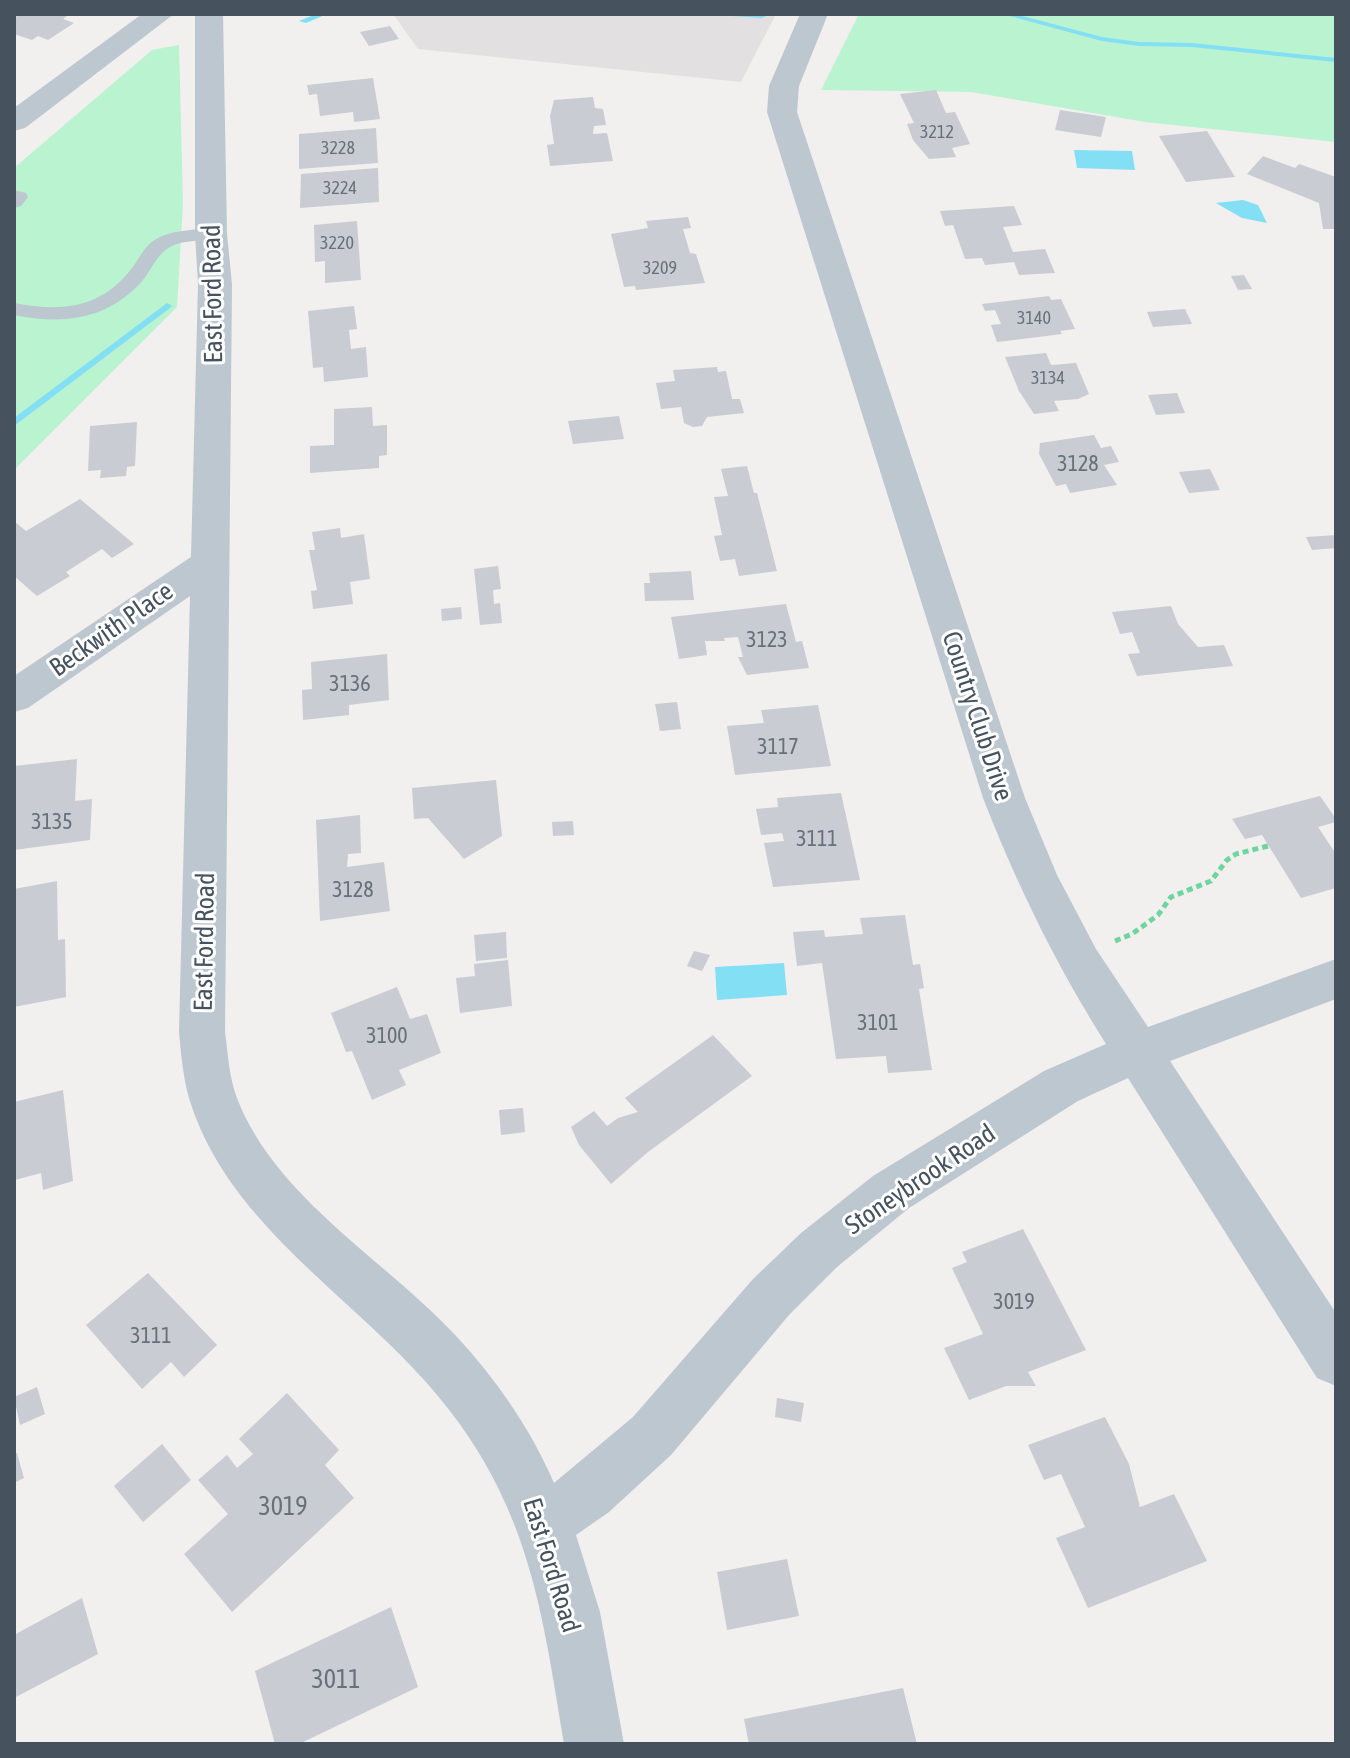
<svg xmlns="http://www.w3.org/2000/svg" width="1350" height="1758" viewBox="0 0 1350 1758" font-family="'Asap Condensed',sans-serif">
<style>
.education{fill:#e3e0e1}
.green{fill:#baf3cf}
.water{fill:#83dff4}
.lines{fill:none;stroke-linecap:round;stroke-linejoin:round}
.stream{fill:#83dff4;fill-rule:evenodd}
.building{fill:#c9ccd2}
.path{stroke:#6fd4a0;stroke-width:5;stroke-dasharray:6 4;stroke-linecap:butt}
.service{fill:#bcc7d0;fill-rule:evenodd}
.minor{fill:#bcc7d0;fill-rule:evenodd}
.tertiary{fill:#bcc7d0;fill-rule:evenodd}
.labels{text-anchor:middle;stroke-width:6;stroke-linejoin:round;paint-order:stroke}
.far-number-label{font-size:18px;fill:#67717c}
.number-label{font-size:22px;fill:#67717c}
.street-label{font-size:26px;fill:#46535f;stroke:#fff}
.near-number-label{font-size:26px;fill:#67717c}
</style>
<rect width="100%" height="100%" fill="#f2efef"/>
<!-- education -->
<polygon class="education" points="393,14 776,14 741,82 418,49"/>
<!-- green -->
<g class="green">
<polygon points="859,14 1336,14 1336,142 1145,122 971,92 821,90"/>
<polygon points="179,45 183,204 177,307 14,470 14,168 152,50"/>
</g>
<!-- water -->
<g class="water">
<polygon points="1074,150 1132,151 1135,170 1077,168"/>
<polygon points="1243,200 1258,205 1267,223 1242,218 1216,203"/>
<polygon points="784,963 787,995 717,1000 715,967"/>
</g>
<g class="lines">
<!-- stream -->
<g class="stream">
<polygon points="316,14 327,14 306,23 299,21"/>
<polygon points="728,14 763,14 766,16 762,18 732,16"/>
<polygon points="1002,14 1015,14 1102,37 1139,42 1192,43 1336,58 1336,62 1192,47 1139,46 1102,41"/>
<polygon points="167,303 172,306 170,308 14,426 14,418"/>
</g>
</g>
<!-- building -->
<g class="building">
<polygon points="20,14 70,14 63,19 74,23 48,40 38,36 32,40 14,34 14,18"/>
<polygon points="390,26 399,39 369,46 360,32"/>
<polygon points="373,78 380,119 354,122 353,112 320,116 317,94 309,95 307,85"/>
<polygon points="936,90 946,113 955,112 970,144 952,148 956,157 929,159 913,140 907,124 914,123 900,94"/>
<polygon points="593,97 595,108 603,109 606,125 594,126 593,134 607,133 613,161 550,166 547,145 554,144 550,116 554,100"/>
<polygon points="1060,110 1106,117 1101,137 1055,130"/>
<polygon points="376,128 378,163 299,169 299,134"/>
<polygon points="1207,131 1235,177 1186,182 1159,136"/>
<polygon points="1263,156 1295,168 1299,164 1336,177 1336,229 1323,229 1319,203 1247,174"/>
<polygon points="378,168 379,202 300,208 301,174"/>
<polygon points="1014,206 1022,225 1003,227 1013,252 1045,249 1055,273 1019,275 1014,262 985,265 982,258 965,259 953,225 945,226 940,211"/>
<polygon points="688,217 691,228 683,229 690,253 696,254 705,283 636,290 635,286 624,287 611,234 648,228 646,221"/>
<polygon points="357,221 361,280 325,283 325,261 315,262 314,225"/>
<polygon points="1244,275 1252,289 1238,290 1231,276"/>
<polygon points="1049,296 1051,300 1061,299 1075,329 1060,331 1062,334 997,342 991,325 1001,324 995,310 985,311 982,304"/>
<polygon points="354,306 357,329 349,330 351,349 366,347 368,377 324,382 323,367 313,368 308,311"/>
<polygon points="1185,309 1192,324 1153,327 1147,312"/>
<polygon points="1046,353 1051,365 1076,363 1089,394 1078,399 1054,401 1059,411 1034,414 1019,391 1005,357"/>
<polygon points="717,367 718,372 726,371 732,399 740,399 744,413 707,417 702,426 693,427 684,423 681,407 661,409 656,383 675,381 673,370"/>
<polygon points="1177,393 1185,413 1156,415 1148,395"/>
<polygon points="372,407 373,426 387,425 387,455 379,456 379,468 310,473 310,446 334,445 334,409"/>
<polygon points="619,416 624,439 573,444 568,421"/>
<polygon points="137,422 135,466 127,467 126,476 100,478 101,470 88,471 90,426"/>
<polygon points="1094,435 1101,448 1111,446 1119,462 1104,465 1117,485 1070,493 1066,484 1056,486 1039,454 1040,443"/>
<polygon points="747,466 754,493 757,493 777,571 739,576 735,559 720,561 714,536 722,535 714,497 728,496 721,469"/>
<polygon points="1210,469 1220,490 1189,493 1179,472"/>
<polygon points="80,499 134,544 112,558 102,549 66,572 70,576 37,596 14,576 14,521 26,531"/>
<polygon points="340,528 341,538 364,534 370,579 350,582 353,604 313,609 311,591 317,590 309,550 315,550 312,532"/>
<polygon points="1336,535 1336,548 1312,550 1306,537"/>
<polygon points="498,566 501,589 493,590 494,604 500,603 502,623 480,625 474,569"/>
<polygon points="691,571 694,600 645,601 644,583 650,583 649,573"/>
<polygon points="786,604 796,642 802,641 809,668 747,675 738,657 743,657 738,637 724,638 725,641 705,641 707,655 679,659 671,617"/>
<polygon points="1171,606 1178,624 1198,647 1224,645 1233,666 1137,676 1128,654 1140,653 1132,632 1120,634 1112,612"/>
<polygon points="461,607 462,619 442,621 441,609"/>
<polygon points="387,654 389,700 349,705 349,715 303,720 302,690 312,689 311,662"/>
<polygon points="677,702 681,729 660,731 655,704"/>
<polygon points="818,705 831,766 735,775 727,726 764,723 761,710"/>
<polygon points="77,759 75,801 92,799 90,840 14,850 14,766"/>
<polygon points="496,780 502,836 464,859 428,818 414,819 412,788"/>
<polygon points="841,793 860,880 773,887 764,843 784,841 782,833 761,835 756,809 778,807 777,798"/>
<polygon points="1320,796 1336,819 1336,822 1318,827 1336,854 1336,888 1301,898 1262,835 1245,839 1232,819"/>
<polygon points="360,815 361,853 348,854 347,867 384,862 390,911 320,921 316,820"/>
<polygon points="573,821 574,835 553,836 552,822"/>
<polygon points="57,881 58,940 65,939 66,997 14,1007 14,889"/>
<polygon points="905,915 913,965 920,964 924,988 919,989 932,1070 888,1073 886,1056 836,1059 822,963 797,966 793,932 824,930 825,937 863,934 860,918"/>
<polygon points="506,932 507,958 476,961 474,935"/>
<polygon points="694,951 710,955 702,971 687,966"/>
<polygon points="508,960 512,1006 460,1013 456,978 475,976 474,964"/>
<polygon points="397,987 410,1019 427,1014 441,1053 399,1070 406,1085 372,1100 352,1051 346,1052 331,1013"/>
<polygon points="713,1035 752,1076 648,1152 611,1184 579,1145 571,1127 594,1111 607,1126 618,1118 638,1112 625,1098"/>
<polygon points="63,1090 73,1181 43,1190 41,1173 15,1180 14,1102"/>
<polygon points="523,1108 525,1132 501,1135 499,1110"/>
<polygon points="1023,1229 1086,1350 1028,1372 1036,1386 1006,1386 969,1400 944,1348 983,1334 952,1268 967,1262 962,1252"/>
<polygon points="148,1273 217,1345 184,1377 171,1362 142,1389 86,1325"/>
<polygon points="37,1387 45,1414 20,1425 14,1397"/>
<polygon points="287,1393 339,1450 325,1465 354,1498 232,1612 184,1554 228,1514 198,1480 227,1455 237,1468 253,1454 239,1439"/>
<polygon points="777,1398 804,1403 801,1422 775,1417"/>
<polygon points="1105,1417 1129,1464 1140,1507 1174,1494 1207,1561 1088,1608 1056,1538 1085,1527 1061,1474 1044,1480 1028,1445"/>
<polygon points="162,1444 191,1480 143,1522 114,1486"/>
<polygon points="17,1453 24,1478 14,1483 14,1454"/>
<polygon points="787,1559 799,1616 727,1630 717,1572"/>
<polygon points="82,1598 98,1654 14,1698 14,1635"/>
<polygon points="391,1607 418,1687 299,1744 275,1744 255,1671"/>
<polygon points="903,1688 917,1744 749,1744 744,1719"/>
</g>
<g class="lines">
<!-- path -->
<polyline class="path" points="1115,941 1132,934 1158,915 1171,897 1211,881 1227,860 1236,854 1268,846"/>
<!-- service -->
<g class="service">
<polygon points="14,190 26,193 28,197 21,206 14,208"/>
<path d="M211,228L218,230L221,234L218,238C202,242 184,239 170,247C157,254 152,269 143,280C108,320 64,325 14,315V303C61,312 101,309 132,268C140,258 144,246 156,239C172,230 193,230 211,228Z"/>
</g>
<!-- minor -->
<path class="minor" d="M195,14H223L227,234L232,284L225,1032C228,1054 229,1077 237,1098C275,1198 387,1261 457,1337C497,1380 531,1430 554,1483L633,1417L753,1279L801,1233L873,1176L1044,1071L1106,1044C1056,965 1017,885 983,798L767,112L769,86L800,14H828L799,86L797,112L1025,798L1057,875L1096,949L1148,1027L1336,959V999L1170,1061L1336,1313V1386L1317,1378L1128,1078L1078,1101L909,1208L837,1267L789,1315L671,1455L609,1512L576,1535L600,1612L624,1744H564C543,1618 531,1516 450,1411C369,1304 230,1233 189,1098C183,1076 181,1054 179,1032L190,596L28,708L14,712V676L191,557L198,284L195,234Z"/>
<!-- tertiary -->
<polygon class="tertiary" points="142,14 174,14 25,128 14,131 14,108"/>
</g>
<g class="labels">
<!-- far-number labels -->
<g class="far-number-label">
<text x="937" y="138">3212</text>
<text x="338" y="154">3228</text>
<text x="340" y="194">3224</text>
<text x="337" y="249">3220</text>
<text x="660" y="274">3209</text>
<text x="1034" y="324">3140</text>
<text x="1048" y="384">3134</text>
</g>
<!-- number labels -->
<g class="number-label">
<text x="1078" y="471">3128</text>
<text x="767" y="647">3123</text>
<text x="350" y="691">3136</text>
<text x="778" y="754">3117</text>
<text x="52" y="829">3135</text>
<text x="817" y="846">3111</text>
<text x="353" y="897">3128</text>
<text x="878" y="1030">3101</text>
<text x="387" y="1043">3100</text>
<text x="1014" y="1309">3019</text>
<text x="151" y="1343">3111</text>
</g>
<!-- street labels -->
<g class="street-label">
<text transform="translate(212 294) rotate(-91)" y="9">East Ford Road</text>
<text transform="translate(111 629) rotate(-35)" y="9">Beckwith Place</text>
<text transform="translate(978 716) rotate(72)" y="9">Country Club Drive</text>
<text transform="translate(204 942) rotate(-89)" y="9">East Ford Road</text>
<text transform="translate(920 1179) rotate(-34)" y="9">Stoneybrook Road</text>
<text transform="translate(552 1565) rotate(73)" y="9">East Ford Road</text>
</g>
<!-- near-number labels -->
<g class="near-number-label">
<text x="283" y="1515">3019</text>
<text x="336" y="1688">3011</text>
</g>
</g>
<!-- border -->
<rect width="1350" height="1758" fill="none" stroke="#46535f" stroke-width="32"/>
</svg>
